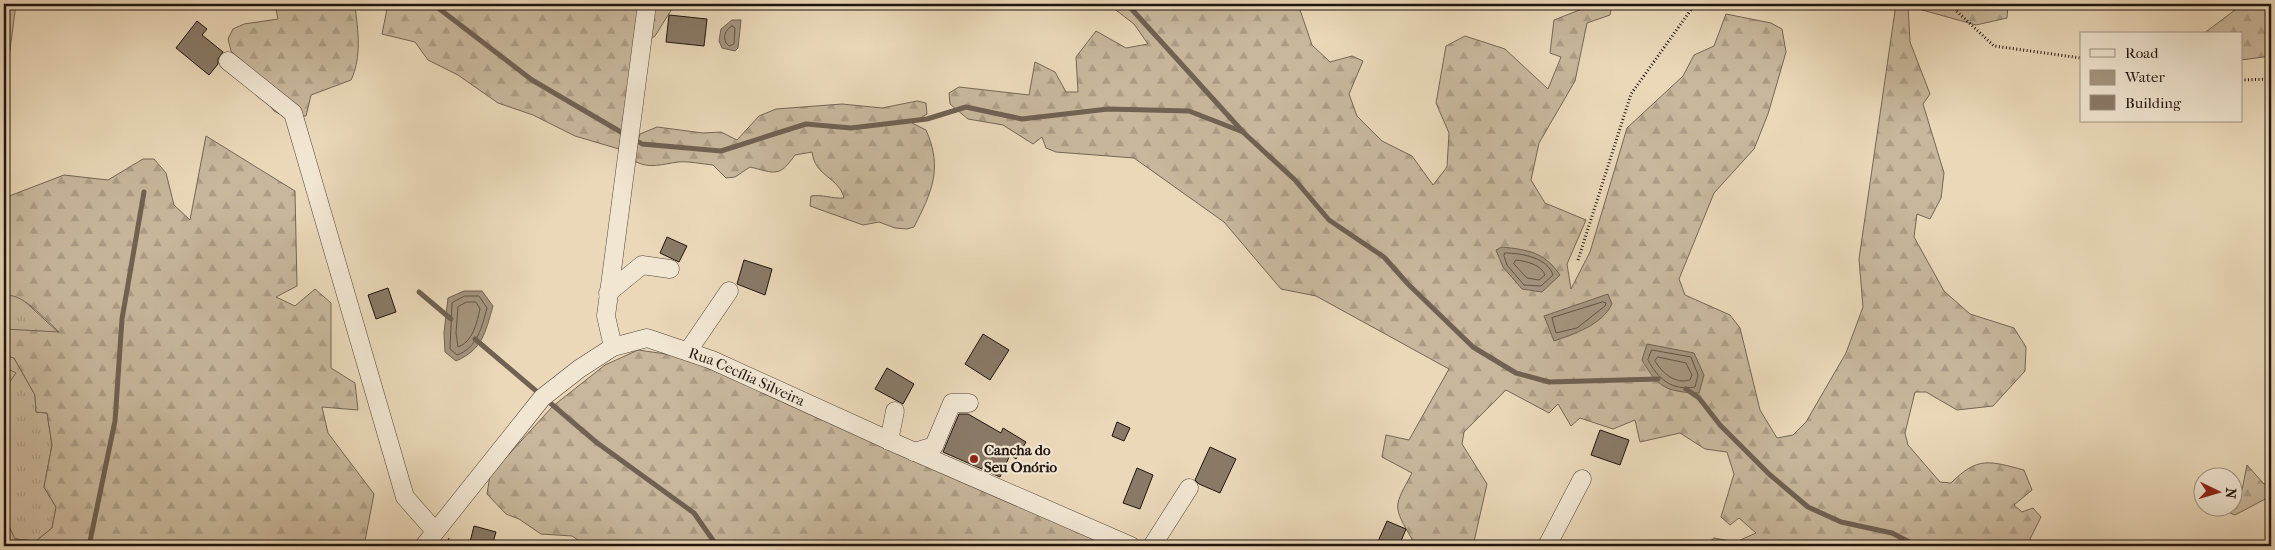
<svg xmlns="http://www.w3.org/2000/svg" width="2275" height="550" viewBox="0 0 2275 550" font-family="'IM FELL French Canon',serif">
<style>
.grass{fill:url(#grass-tufts);stroke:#746656}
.forest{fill:url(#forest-firs);stroke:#746656}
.water{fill:#a5957f;stroke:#706152}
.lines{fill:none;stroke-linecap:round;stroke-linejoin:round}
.shore{stroke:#625447;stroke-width:1}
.stream{stroke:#706152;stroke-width:5}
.building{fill:#897a67;stroke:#20140f}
.minor-casing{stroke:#52453a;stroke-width:19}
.path{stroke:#20140f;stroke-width:3;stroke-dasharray:1 2.5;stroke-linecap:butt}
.minor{stroke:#f1e6d2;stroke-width:18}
.poi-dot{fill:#8f2418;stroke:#f1e6d2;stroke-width:2}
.labels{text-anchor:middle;stroke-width:4.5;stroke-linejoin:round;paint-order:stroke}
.street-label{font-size:15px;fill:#20140f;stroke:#f1e6d2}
.poi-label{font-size:15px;font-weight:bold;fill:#20140f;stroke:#f1e6d2;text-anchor:start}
</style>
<defs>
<pattern id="grass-tufts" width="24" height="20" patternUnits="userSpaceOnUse" patternTransform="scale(1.25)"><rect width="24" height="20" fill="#c8b79c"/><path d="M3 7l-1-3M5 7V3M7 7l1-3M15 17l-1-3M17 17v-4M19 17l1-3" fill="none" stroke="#ac9c85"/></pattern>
<pattern id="forest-firs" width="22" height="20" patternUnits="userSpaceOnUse" patternTransform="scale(1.25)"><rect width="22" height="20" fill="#c8b79c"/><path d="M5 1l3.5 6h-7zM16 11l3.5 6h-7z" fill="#ac9c85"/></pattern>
</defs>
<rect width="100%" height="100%" fill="#ead8b9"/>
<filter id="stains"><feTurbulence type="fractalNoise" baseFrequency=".004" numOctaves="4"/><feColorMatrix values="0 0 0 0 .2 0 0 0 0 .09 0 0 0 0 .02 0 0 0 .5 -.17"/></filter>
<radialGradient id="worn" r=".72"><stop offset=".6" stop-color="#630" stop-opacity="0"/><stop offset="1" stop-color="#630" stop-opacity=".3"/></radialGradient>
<!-- grass -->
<g class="grass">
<polygon points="7,295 19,296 59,333 4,329 4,297"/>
<polygon points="4,355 14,358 35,395 36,412 47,413 52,445 44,487 56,507 52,528 36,541 15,539 4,516 4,390 15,373 4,366"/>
</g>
<!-- forest -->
<g class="forest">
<polygon points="4,4 16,4 8,65 4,76"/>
<path d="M275,4H357L355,6C358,30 362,57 351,80L311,95L306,116H284L274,111L267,102L246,67L231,51L228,39L233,29L244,24L278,19Z"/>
<polygon points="388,4 640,4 619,149 575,136 533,115 498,103 458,75 428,60 415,42 382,34"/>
<polygon points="651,4 675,4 655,36 647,42"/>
<path d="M1108,4H1298L1312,45L1330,62L1352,56L1363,61L1349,94L1357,116L1382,141L1412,156L1433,185L1447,167L1449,133L1436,103L1446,46L1465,36L1505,49L1548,89L1561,57L1550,53L1554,20L1582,9L1583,4H1612L1610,15L1587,23L1575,81L1539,143L1531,180L1545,203L1586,220L1567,264L1571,289L1590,252L1627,128L1683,76L1694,55L1714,46L1726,14L1771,23L1782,29L1786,52L1768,114L1754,149L1714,193L1679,279L1685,295L1730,315L1740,328L1760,410L1777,438L1793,435L1806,422L1846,353L1863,307L1859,259L1896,4H2008L2007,18L1976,25L1908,6L1910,42L1930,94L1923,104L1944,173L1941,198L1930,219L1917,214L1914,237L1944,291L1970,314L2014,328L2026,347L2025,371L1993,406L1957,410L1926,392H1915L1905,433L1908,445L1940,482L1951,483C1978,456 1989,461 2024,470L2032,490L2014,505L2022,512L2033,508L2041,517L2030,539L2033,546H1704L1714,538L1736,542L1756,533L1739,518L1730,525L1721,517L1734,474L1727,452L1705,449L1680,433L1640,442L1635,420L1613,429L1580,418L1571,426L1558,404L1549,413L1506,390L1464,432L1462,444L1487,484L1473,546H1410L1412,539C1392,505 1394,507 1412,473L1382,457L1386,435L1409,440L1449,369L1316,296L1281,289L1224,222L1134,158L1056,152L1046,148L1042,137L1033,144L1003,125L968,119L950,104L949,93L959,87L1029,95L1035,62L1055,72L1066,92H1078L1076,57L1096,31L1126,48L1148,44L1134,24Z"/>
<polygon points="2243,4 2271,4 2271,56 2241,60 2241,34 2203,34"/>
<path d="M917,101L926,103L927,114L912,123L926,130C943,168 932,192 914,227L907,229L895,228L879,222L863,225L810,206L811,196C823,194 832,199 844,198C839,177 815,177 812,152L795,155C779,178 775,173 750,167L735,177L726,178L713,165C702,164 689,161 678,162C662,164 651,169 636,162L635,152L640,134L657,127L703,133L721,132L737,140L759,116L776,109L842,104L882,108Z"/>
<path d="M206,136L295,191L297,286L276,297L295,306L315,289L331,303V368L355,383L358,410L322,407L328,433L374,494L364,546H4V516L15,539L36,541L52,528L56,507L44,487L52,445L47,413L36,412L35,395L14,358L4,355V329L59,332C48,322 18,288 4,297V198L64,175L108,180L143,159H154L166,173L174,205L190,220Z"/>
<polygon points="638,350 680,356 1087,530 1100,546 587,546 572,536 541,534 519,519 506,514 487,494 490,475 553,406 605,365"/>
<polygon points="4,367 16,373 4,390"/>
<polygon points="2247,465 2264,484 2271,483 2271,496 2235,515 2226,511 2224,508 2232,508 2233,491 2242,490"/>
</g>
<!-- water -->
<g class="water">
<polygon points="732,20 741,20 738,48 735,51 722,48 719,41 721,29"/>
<path d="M1502,247C1529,250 1544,252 1560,275L1542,292L1522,289L1503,267L1496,250Z"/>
<path d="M464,291H482L493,306C485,333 483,349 456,361L445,352L444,333L448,298Z"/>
<path d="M1608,294L1612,304C1602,325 1574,334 1554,341L1544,316Z"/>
<path d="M1647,344L1694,353L1704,375L1699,393C1667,392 1658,388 1642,360Z"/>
</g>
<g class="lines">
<!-- shore -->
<g class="shore">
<path d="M732,26L735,28L734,44L729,46L726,43C723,36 725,30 732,26Z"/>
<path d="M1505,253C1522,253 1548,258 1553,275L1541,286L1524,285L1507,265L1504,256Z"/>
<path d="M1516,260C1526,261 1542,265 1545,275L1539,280L1527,278L1514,264Z"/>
<path d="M465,296H479L487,308C482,327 477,348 457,355L450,349L452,303Z"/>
<path d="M467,302H476L480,309C477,322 473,342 458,347L456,333L458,307Z"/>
<polygon points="1603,302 1606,303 1605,306 1577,328 1556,333 1552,318"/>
<path d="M1652,350L1691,357L1698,375L1695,387C1672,391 1658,379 1648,360Z"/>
<path d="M1658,357L1686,363L1692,375L1690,380C1675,384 1663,374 1655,361Z"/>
</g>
<!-- stream -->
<g class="stream">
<polyline points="433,4 532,80 626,135"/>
<polyline points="1127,4 1244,133 1295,180 1329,220 1384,257 1408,284 1473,347 1516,373 1549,382 1658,379"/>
<polyline points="634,139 642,144 721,151 806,124 851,128 927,119 966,107 1022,119 1108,109 1189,111 1243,132"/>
<polyline points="419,292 451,319"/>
<polyline points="475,339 596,442 694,513 717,546"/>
<polyline points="1686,389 1699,398 1720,425 1769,474 1808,507 1841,522 1892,533 1917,546"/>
<polyline points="89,546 115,421 122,319 144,192"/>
</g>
</g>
<!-- building -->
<g class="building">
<polygon points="669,15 707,19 704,46 666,42"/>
<polygon points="197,21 207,29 202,35 223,52 218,59 218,64 209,75 176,48"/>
<polygon points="667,237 687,246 679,262 660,253"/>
<polygon points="744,260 772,269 765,295 737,284"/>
<polygon points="388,288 396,312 376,319 368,295"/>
<polygon points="983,334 1009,350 990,380 965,364"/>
<polygon points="887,368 914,384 903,404 875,389"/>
<polygon points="959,414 968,414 1001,433 1003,428 1026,442 1016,459 1010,455 1000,477 943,452"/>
<polygon points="1117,422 1130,428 1124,441 1112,436"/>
<polygon points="1600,430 1629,440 1620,465 1591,455"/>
<polygon points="1210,447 1236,459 1220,493 1199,484 1195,480"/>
<polygon points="1137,468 1153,475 1140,509 1123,503"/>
<polygon points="1387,521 1406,529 1399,546 1376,546"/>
<polygon points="474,526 496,532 492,546 469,546"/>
</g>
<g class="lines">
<defs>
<g id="minor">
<polyline points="228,61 293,113 405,497 435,531"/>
<polyline points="608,293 642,265 670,269"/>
<polyline points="613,347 606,316 647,4"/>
<polyline points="688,351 729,291"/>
<polyline points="889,441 895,411"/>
<polyline points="914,452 934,446 952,403 969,403"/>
<path id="s1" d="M424,546L542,398L579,369L613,347L647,338L712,360L899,445L1131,546"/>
<polyline points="1152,546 1189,488"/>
<polyline points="1547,546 1582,479"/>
</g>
</defs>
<!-- minor casing -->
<use href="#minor" class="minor-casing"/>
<!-- path -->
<g class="path">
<polyline points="1949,4 1994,46 2081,58"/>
<polyline points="2241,80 2271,79"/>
<polyline points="1578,260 1631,94 1695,4"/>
<polyline points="448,539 459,546"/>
</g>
<!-- minor -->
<use href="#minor" class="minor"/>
</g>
<!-- markers -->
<circle class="poi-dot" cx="974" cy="459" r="5"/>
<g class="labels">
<!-- street labels -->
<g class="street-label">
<text dy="5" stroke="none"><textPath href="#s1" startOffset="419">Rua Cecília Silveira</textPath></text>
</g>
<!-- poi labels -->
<g class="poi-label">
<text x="984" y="455">Cancha do<tspan x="984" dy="17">Seu Onório</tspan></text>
</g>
</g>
<!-- margin -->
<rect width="2275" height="550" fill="none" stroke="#ead8b9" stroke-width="20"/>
<rect x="5" y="5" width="2265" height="540" fill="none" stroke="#20140f" stroke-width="2.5"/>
<rect x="10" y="10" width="2255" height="530" fill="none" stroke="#20140f"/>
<!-- legend -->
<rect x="2080" y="32" width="162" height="90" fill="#f1e6d2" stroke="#9d9284"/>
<rect x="2090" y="49" width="25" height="8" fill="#f1e6d2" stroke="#9d9284"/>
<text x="2125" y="58" font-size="15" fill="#20140f">Road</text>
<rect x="2090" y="70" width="25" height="15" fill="#a5957f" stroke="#9d9284"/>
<text x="2125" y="82" font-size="15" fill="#20140f">Water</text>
<rect x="2090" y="95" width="25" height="15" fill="#897a67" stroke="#9d9284"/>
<text x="2125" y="108" font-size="15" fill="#20140f">Building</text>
<!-- north arrow -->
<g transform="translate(2218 492) rotate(95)"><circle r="24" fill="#f1e6d2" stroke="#9d9284"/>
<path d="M0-4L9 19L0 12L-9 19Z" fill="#8f2418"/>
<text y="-8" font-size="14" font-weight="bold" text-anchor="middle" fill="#20140f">N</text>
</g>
<rect width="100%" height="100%" filter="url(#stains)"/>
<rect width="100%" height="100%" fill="url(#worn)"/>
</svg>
